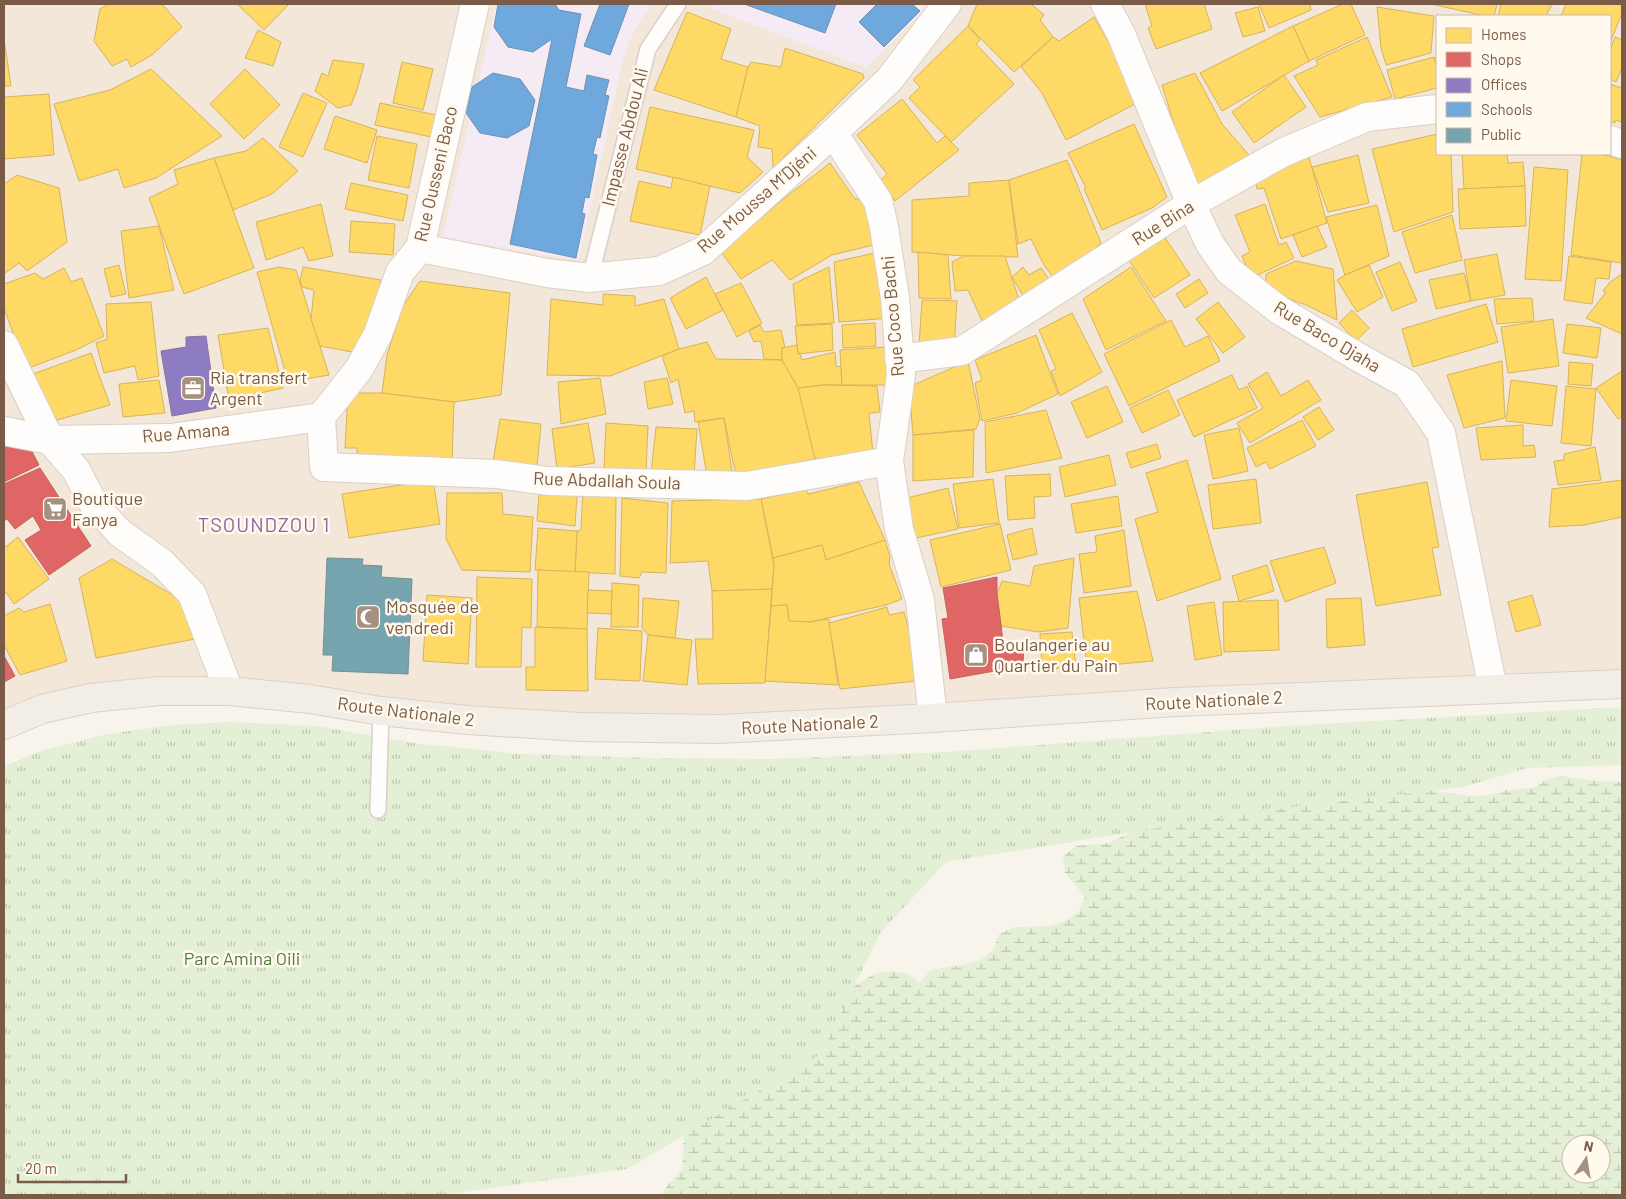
<svg xmlns="http://www.w3.org/2000/svg" width="1626" height="1199" viewBox="0 0 1626 1199" font-family="Barlow,sans-serif">
<style>
.residential{fill:#f2e7d9;fill-rule:evenodd}
.education{fill:#f5ebf4}
.wetland{fill:url(#wetland-marsh);fill-rule:evenodd}
.park{fill:url(#park-tufts)}
.homes{fill:#ffd966;stroke:#d7b35d}
.shops{fill:#e06666;stroke:#c1635d}
.offices{fill:#8e7cc3;stroke:#88729e}
.schools{fill:#6fa8dc;stroke:#7291b0}
.public{fill:#76a5af;stroke:#778f90}
.lines{fill:none;stroke-linecap:round;stroke-linejoin:round}
.service-casing{stroke:#d8d0c8;stroke-width:18}
.minor-casing{stroke:#d8d0c8;stroke-width:30}
.primary-casing{stroke:#dad1c9;stroke-width:30}
.service{stroke:#fefdfc;stroke-width:15}
.minor{stroke:#fefdfc;stroke-width:28}
.primary{stroke:#f3eee5;stroke-width:28}
.labels{text-anchor:middle;stroke-width:5;stroke-linejoin:round;paint-order:stroke}
.street-label{font-size:18px;fill:#7a5b48;stroke:#fff9ee}
.poi-label{font-size:18px;fill:#7a5b48;stroke:#fff9ee;text-anchor:start}
.park-label{font-size:18px;fill:#4d7b3c;stroke:#fff9ee}
.quarter-label{font-size:20px;letter-spacing:1px;fill:#8c649e;stroke:#fff9ee}
</style>
<defs>
<pattern id="wetland-marsh" width="20" height="14" patternUnits="userSpaceOnUse" patternTransform="scale(1.25)"><rect width="20" height="14" fill="#e4f0d5"/><path d="M1 5h8M5 5V1M11 12h8M15 12V8" fill="none" stroke="#bec5af"/></pattern>
<pattern id="park-tufts" width="24" height="20" patternUnits="userSpaceOnUse" patternTransform="scale(1.25)"><rect width="24" height="20" fill="#e4f0d5"/><path d="M3 7l-1-3M5 7V3M7 7l1-3M15 17l-1-3M17 17v-4M19 17l1-3" fill="none" stroke="#bec5af"/></pattern>
</defs>
<rect width="100%" height="100%" fill="#f8f4ec"/>
<!-- residential -->
<path class="residential" d="M4,4H1622V684L718,729L160,691L4,725ZM1437,16H1610V154H1437Z"/>
<!-- education -->
<g class="education">
<polygon points="496,4 651,4 648,11 641,19 632,35 623,59 579,259 546,255 443,237 469,121 465,114 470,86 479,81"/>
<polygon points="714,4 929,4 867,68 712,9"/>
</g>
<!-- wetland -->
<path class="wetland" d="M1563,776L1596,781L1622,782V1195H661L670,1182L682,1170L684,1136L698,1106L845,992L874,974L891,971L908,974L919,983L931,970L963,965L981,960L994,949L999,934L1014,927L1050,926L1065,921L1079,911L1085,897L1065,873L1063,857L1075,846L1109,843L1157,820L1418,787L1453,794L1469,796L1488,795L1507,790L1534,788L1547,779ZM1571,1144H1601V1174H1571Z"/>
<!-- park -->
<polygon class="park" points="1622,707 1622,765 1527,768 1463,787 1291,807 946,862 881,932 821,1054 627,1169 443,1195 4,1195 4,766 44,750 107,734 173,725 230,722 317,726 420,744 522,754 654,758 773,759 946,752 1286,726"/>
<!-- homes -->
<g class="homes">
<polygon points="109,4 162,4 182,27 152,55 131,67 127,59 112,66 94,41 100,9"/>
<polygon points="237,4 289,4 264,30"/>
<polygon points="977,4 1031,4 1044,15 1040,20 1053,37 1014,72 968,26"/>
<polygon points="1145,4 1204,4 1212,29 1156,49 1148,28 1152,26"/>
<polygon points="1259,4 1310,4 1311,10 1269,28"/>
<polygon points="1343,4 1351,4 1365,35 1309,61 1293,26"/>
<polygon points="1431,4 1497,4 1494,16 1485,16"/>
<polygon points="1501,4 1552,4 1546,16 1498,16"/>
<polygon points="1566,4 1622,4 1622,13 1610,43 1610,16 1561,16"/>
<polygon points="1258,7 1265,31 1243,37 1235,13"/>
<polygon points="1377,7 1434,16 1431,53 1386,65 1381,48"/>
<polygon points="687,12 731,29 721,59 748,67 736,117 654,90"/>
<polygon points="1094,17 1114,51 1139,102 1066,140 1042,93 1021,67 1053,37 1059,41"/>
<polygon points="968,26 980,40 976,44 1014,84 951,142 909,98 920,87 913,80"/>
<polygon points="1293,26 1309,61 1222,111 1200,73"/>
<polygon points="258,30 281,42 273,66 245,58"/>
<polygon points="1367,37 1392,97 1320,117 1294,76 1318,65 1316,60"/>
<polygon points="1615,37 1622,40 1622,68 1616,82 1610,79 1610,50"/>
<polygon points="4,39 11,86 4,86"/>
<polygon points="785,48 863,74 864,78 773,168 772,149 758,147 760,126 736,117 748,67 751,62 781,67"/>
<polygon points="1434,57 1437,68 1437,88 1395,99 1387,70"/>
<polygon points="333,60 364,64 357,90 351,105 338,108 315,91 322,73 328,76"/>
<polygon points="402,62 433,69 423,110 393,103"/>
<polygon points="151,69 222,136 156,178 124,188 118,169 79,181 54,104 110,90"/>
<polygon points="245,69 280,105 244,139 210,104"/>
<polygon points="1195,73 1222,124 1249,155 1200,189 1183,154 1162,85"/>
<polygon points="1284,75 1306,107 1254,143 1232,112"/>
<polygon points="1610,84 1622,88 1622,122 1615,120 1615,123 1610,121"/>
<polygon points="303,93 327,103 303,157 279,147"/>
<polygon points="49,94 54,155 4,159 4,97"/>
<polygon points="902,99 937,143 945,136 959,150 895,201 880,181 887,174 857,135"/>
<polygon points="380,103 436,115 431,137 375,125"/>
<polygon points="650,107 754,130 747,157 763,172 740,193 636,169"/>
<polygon points="335,116 377,130 367,163 324,149"/>
<polygon points="1134,124 1167,197 1152,208 1102,230 1084,189 1086,188 1068,153"/>
<polygon points="1437,134 1437,154 1451,154 1453,212 1394,232 1372,149"/>
<polygon points="377,136 417,144 409,188 368,180"/>
<polygon points="263,138 298,171 272,194 233,210 214,158 246,151"/>
<polygon points="1462,154 1507,154 1508,163 1523,162 1525,186 1464,189"/>
<polygon points="1582,154 1602,154 1622,160 1622,263 1571,255"/>
<polygon points="1358,155 1369,203 1328,212 1312,167"/>
<polygon points="1309,157 1327,223 1281,239 1264,188 1257,189 1254,175"/>
<polygon points="214,158 254,268 184,294 149,198 178,184 174,170"/>
<polygon points="1067,160 1101,243 1057,282 1045,267 1031,239 1018,244 1009,180"/>
<polygon points="830,163 855,199 864,199 886,242 832,255 790,280 772,260 741,279 721,252 782,200"/>
<polygon points="1534,167 1568,170 1561,281 1525,279"/>
<polygon points="17,175 59,188 67,242 27,271 19,263 4,274 4,184"/>
<polygon points="673,177 710,186 700,235 630,221 639,181 671,188"/>
<polygon points="1009,180 1018,257 964,256 912,252 912,200 969,196 969,183"/>
<polygon points="351,183 408,195 403,221 345,209"/>
<polygon points="1525,186 1526,226 1460,229 1458,189"/>
<polygon points="321,204 333,256 309,261 303,247 266,260 256,222"/>
<polygon points="1265,204 1279,245 1286,242 1294,258 1251,278 1242,256 1250,252 1235,215"/>
<polygon points="1377,205 1389,256 1345,275 1326,217"/>
<polygon points="1452,215 1462,260 1415,273 1402,232"/>
<polygon points="351,221 395,224 393,255 349,252"/>
<polygon points="159,226 174,290 129,298 121,231"/>
<polygon points="1317,226 1327,247 1302,257 1293,235"/>
<polygon points="1164,236 1190,275 1154,298 1128,259"/>
<polygon points="884,251 890,318 839,322 834,262"/>
<polygon points="918,252 948,255 951,299 919,298"/>
<polygon points="1497,254 1505,295 1471,301 1464,260"/>
<polygon points="964,256 1005,256 1020,303 983,323 968,290 955,291 952,262"/>
<polygon points="1569,256 1611,262 1609,279 1596,278 1592,304 1564,300"/>
<polygon points="1296,261 1333,269 1337,320 1306,305 1265,290 1266,274"/>
<polygon points="1400,262 1417,301 1392,311 1376,272"/>
<polygon points="119,265 126,294 111,297 104,269"/>
<polygon points="1369,265 1383,297 1357,312 1337,280 1345,275"/>
<polygon points="279,267 296,270 329,375 288,382 257,272"/>
<polygon points="303,267 381,280 363,354 320,346 311,319 314,290 302,287 300,281"/>
<polygon points="829,267 834,323 797,325 793,284"/>
<polygon points="1023,267 1029,275 1041,268 1051,282 1025,299 1012,277"/>
<polygon points="1131,267 1166,321 1106,350 1083,299"/>
<polygon points="64,268 71,282 82,278 104,336 76,350 26,369 4,308 4,284 35,273 43,279"/>
<polygon points="1464,273 1471,301 1436,309 1429,280"/>
<polygon points="1622,274 1622,334 1586,318 1606,292 1603,291 1610,282"/>
<polygon points="706,277 723,310 686,329 670,298"/>
<polygon points="1199,279 1208,293 1185,308 1176,294"/>
<polygon points="420,281 510,293 501,395 454,402 382,393 387,355 403,306"/>
<polygon points="741,283 762,323 737,337 715,294"/>
<polygon points="603,294 635,296 635,306 664,299 679,349 610,376 547,375 551,299 603,305"/>
<polygon points="1532,298 1534,321 1497,324 1494,299"/>
<polygon points="922,300 957,301 954,347 919,345"/>
<polygon points="151,302 159,376 138,380 135,366 104,373 96,343 107,339 106,304"/>
<polygon points="1218,302 1245,337 1223,353 1196,319"/>
<polygon points="1486,304 1498,342 1413,367 1402,329"/>
<polygon points="1352,310 1369,328 1356,341 1339,323"/>
<polygon points="1072,313 1102,372 1060,396 1051,371 1056,369 1039,330"/>
<polygon points="1553,319 1559,366 1508,373 1501,327"/>
<polygon points="1171,320 1185,347 1208,336 1220,361 1129,406 1104,354"/>
<polygon points="875,323 876,346 843,348 842,325"/>
<polygon points="832,324 833,350 798,354 795,326"/>
<polygon points="1567,324 1601,328 1597,358 1563,353"/>
<polygon points="760,325 764,332 781,330 785,348 782,348 782,360 764,359 761,341 754,342 749,331"/>
<polygon points="268,328 283,388 229,400 218,335"/>
<polygon points="1036,335 1058,394 1017,413 982,421 975,383 982,380 975,360"/>
<polygon points="707,342 716,359 782,360 800,391 815,459 736,476 724,418 695,422 694,411 685,413 678,379 671,383 662,356 679,349"/>
<polygon points="797,345 798,354 800,354 802,360 835,352 836,366 841,367 842,385 823,385 798,388 782,360 782,348"/>
<polygon points="888,347 888,385 842,385 840,350"/>
<polygon points="91,353 110,405 57,420 42,399 33,374"/>
<polygon points="968,361 980,419 976,429 913,435 909,387"/>
<polygon points="1502,361 1505,418 1464,428 1447,375"/>
<polygon points="1569,362 1593,364 1591,386 1568,384"/>
<polygon points="1622,371 1622,416 1618,419 1596,388"/>
<polygon points="1267,372 1281,396 1308,380 1321,400 1250,443 1237,423 1263,408 1248,384"/>
<polygon points="1232,375 1239,390 1247,386 1257,408 1194,437 1177,400"/>
<polygon points="600,378 606,414 561,424 558,382"/>
<polygon points="667,378 673,404 648,409 644,382"/>
<polygon points="159,380 165,413 123,417 119,384"/>
<polygon points="1511,380 1557,386 1552,426 1506,421"/>
<polygon points="823,385 877,386 880,412 869,413 873,453 815,459 798,388"/>
<polygon points="1107,386 1123,422 1087,438 1071,402"/>
<polygon points="1566,386 1596,389 1591,446 1561,443"/>
<polygon points="1168,390 1180,415 1142,433 1130,408"/>
<polygon points="348,393 382,393 454,402 452,464 357,466 357,448 345,448"/>
<polygon points="1319,407 1334,430 1318,440 1303,417"/>
<polygon points="1046,410 1062,458 986,473 985,422"/>
<polygon points="724,418 732,471 707,476 698,422"/>
<polygon points="500,419 541,424 537,466 493,462"/>
<polygon points="1302,420 1316,446 1270,469 1266,462 1256,467 1247,448"/>
<polygon points="588,423 595,463 557,469 552,429"/>
<polygon points="606,423 648,426 646,472 604,469"/>
<polygon points="1523,425 1523,446 1534,445 1536,457 1481,460 1476,428"/>
<polygon points="656,427 697,429 694,475 651,473"/>
<polygon points="1239,428 1248,471 1213,479 1204,435"/>
<polygon points="974,430 973,477 913,481 913,435"/>
<polygon points="1157,444 1161,458 1131,468 1126,453"/>
<polygon points="1595,447 1601,480 1558,485 1554,461 1564,460 1564,454"/>
<polygon points="1109,455 1116,485 1065,497 1059,467"/>
<polygon points="1187,460 1221,579 1157,601 1135,519 1158,512 1146,473"/>
<polygon points="1050,474 1051,496 1034,497 1035,518 1008,520 1005,476"/>
<polygon points="993,479 999,523 959,528 953,484"/>
<polygon points="1256,479 1261,523 1213,529 1208,485"/>
<polygon points="433,480 440,524 349,538 342,494"/>
<polygon points="1622,480 1622,517 1584,525 1549,527 1552,489"/>
<polygon points="859,482 885,540 826,560 822,545 773,558 761,499 806,489 808,494"/>
<polygon points="1427,482 1439,547 1432,548 1441,595 1376,606 1356,495"/>
<polygon points="948,488 958,529 916,538 907,498"/>
<polygon points="583,490 616,497 615,574 575,572 577,531 581,530"/>
<polygon points="447,493 502,493 503,514 533,517 530,572 462,570 446,539"/>
<polygon points="539,493 577,496 575,526 537,521"/>
<polygon points="1118,496 1122,526 1076,533 1071,504"/>
<polygon points="622,498 668,503 666,573 642,572 639,578 620,576"/>
<polygon points="761,499 774,565 772,589 712,591 708,561 670,563 672,501"/>
<polygon points="1000,524 1011,570 941,587 930,540"/>
<polygon points="538,528 577,531 575,572 535,570"/>
<polygon points="1032,528 1037,554 1013,560 1007,535"/>
<polygon points="1124,530 1131,586 1084,593 1079,554 1097,552 1095,536"/>
<polygon points="18,537 49,579 14,604 6,592 4,594 4,548"/>
<polygon points="885,540 890,557 889,564 902,599 886,605 810,622 789,621 787,605 771,606 774,565 773,558 822,545 826,560"/>
<polygon points="1324,547 1336,583 1285,602 1270,561"/>
<polygon points="1074,558 1068,628 1039,632 1001,626 997,594 1002,581 1030,586 1034,566"/>
<polygon points="112,559 174,596 191,615 195,639 96,658 79,578"/>
<polygon points="1267,565 1274,591 1239,601 1232,576"/>
<polygon points="538,570 589,572 587,629 537,627"/>
<polygon points="477,577 532,579 531,628 522,627 521,667 476,667"/>
<polygon points="612,583 639,585 638,627 611,627"/>
<polygon points="772,589 765,683 698,684 695,639 713,639 712,591"/>
<polygon points="588,590 612,591 611,614 587,613"/>
<polygon points="1137,591 1153,661 1087,667 1079,598"/>
<polygon points="427,595 472,598 468,664 423,661"/>
<polygon points="1532,595 1541,625 1516,632 1508,602"/>
<polygon points="643,598 679,601 675,638 648,635 642,628"/>
<polygon points="1361,598 1365,645 1327,648 1326,599"/>
<polygon points="1278,600 1279,650 1224,652 1223,602"/>
<polygon points="1214,602 1222,655 1195,660 1187,606"/>
<polygon points="50,604 67,661 20,675 4,645 4,616 19,608 24,612"/>
<polygon points="787,605 789,621 810,622 829,619 838,685 765,681 771,606"/>
<polygon points="887,607 889,615 904,612 914,649 916,681 840,689 829,623"/>
<polygon points="535,627 587,629 588,691 526,690 526,667 535,667"/>
<polygon points="598,628 642,631 640,681 595,679"/>
<polygon points="1072,632 1076,667 1042,669 1040,634"/>
<polygon points="648,635 692,640 687,685 643,681"/>
</g>
<!-- shops -->
<g class="shops">
<polygon points="27,442 39,465 4,482 4,444"/>
<polygon points="40,468 91,546 49,575 25,540 41,530 33,516 15,529 7,519 4,521 4,484"/>
<polygon points="997,577 997,594 1003,641 1024,642 1023,666 950,679 942,619 948,618 943,588"/>
<polygon points="4,656 15,676 4,682"/>
</g>
<!-- offices -->
<polygon class="offices" points="206,336 216,408 172,416 161,351 186,347 186,337"/>
<!-- schools -->
<g class="schools">
<polygon points="498,4 555,4 559,10 581,14 566,87 584,91 587,75 609,80 605,95 609,96 600,138 597,137 593,154 597,155 589,198 585,197 582,213 585,214 576,258 510,244 552,39 533,52 508,47 494,27"/>
<polygon points="600,4 629,4 610,55 584,46"/>
<polygon points="744,4 836,4 825,33"/>
<polygon points="877,4 912,4 920,11 884,47 859,22"/>
<polygon points="493,73 520,79 535,100 529,126 507,138 480,133 466,113 472,87"/>
</g>
<!-- public -->
<polygon class="public" points="327,558 363,559 362,565 382,566 381,577 412,579 408,674 332,671 333,655 323,655"/>
<g class="lines">
<defs>
<g id="service">
<polyline points="590,278 648,49 678,4"/>
<polyline points="378,810 381,711"/>
</g>
<g id="minor">
<polyline points="475,4 420,248 400,272 378,334 359,369 321,417 324,467 496,474 548,481 747,486 889,461"/>
<polyline points="1105,4 1121,34 1191,204 1210,244 1229,271 1279,310 1358,357 1407,384 1441,433 1493,689"/>
<polyline points="833,133 878,201 884,227 895,298 901,375 889,461 899,529 920,600 933,718"/>
<polyline points="1610,140 1622,144"/>
<polyline points="420,248 547,273 590,278 659,271 703,251 833,133 889,80 947,4"/>
<polyline points="4,345 50,440 76,470 94,505 120,533 162,563 192,594 229,691"/>
<polyline points="899,359 962,351 1191,204 1284,152 1367,117 1437,109"/>
<polyline points="4,431 50,440 170,438 321,417"/>
</g>
<polyline id="primary" points="4,725 42,709 91,698 160,691 229,691 310,699 381,711 467,720 580,727 718,729 933,718 1176,702 1622,684"/>
</defs>
<!-- service casing -->
<use href="#service" class="service-casing"/>
<!-- minor casing -->
<use href="#minor" class="minor-casing"/>
<!-- primary casing -->
<use href="#primary" class="primary-casing"/>
<!-- service -->
<use href="#service" class="service"/>
<!-- minor -->
<use href="#minor" class="minor"/>
<!-- primary -->
<use href="#primary" class="primary"/>
</g>
<!-- icons -->
<defs>
<symbol id="office-square" viewBox="-11 -11 22 22"><rect x="-9" y="-9" width="18" height="18" rx="4" fill="#a69181" stroke="#fff9ee"/><path d="M-6-3h4V-5.5h4V-3h4V5H-6ZM-1-4.5V-3h2v-1.5ZM-6 0V1H6V0Z" fill="#fff"/></symbol>
<symbol id="supermarket-square" viewBox="-11 -11 22 22"><rect x="-9" y="-9" width="18" height="18" rx="4" fill="#a69181" stroke="#fff9ee"/><path d="M-6-5.5h2.5l.6 2H6L4.5 2H-2.5L-4.4-4H-6ZM-1.5 3.2a1.3 1.3 0 1 0 .1 0ZM3 3.2a1.3 1.3 0 1 0 .1 0Z" fill="#fff"/></symbol>
<symbol id="mosque-square" viewBox="-11 -11 22 22"><rect x="-9" y="-9" width="18" height="18" rx="4" fill="#a69181" stroke="#fff9ee"/><path d="M3.5-4.9A6 6 0 1 0 3.5 4.9A5 5 0 1 1 3.5-4.9Z" fill="#fff"/></symbol>
<symbol id="shop-square" viewBox="-11 -11 22 22"><rect x="-9" y="-9" width="18" height="18" rx="4" fill="#a69181" stroke="#fff9ee"/><path d="M-5-2.5h2.3a2.7 3.5 0 0 1 5.4 0H5L5.5 6h-11ZM-1.5-2.5h3a1.5 2.3 0 0 0-3 0Z" fill="#fff"/></symbol>
</defs>
<g fill-rule="evenodd">
<use href="#office-square" x="179" y="374" width="28" height="28"/>
<use href="#supermarket-square" x="41" y="495" width="28" height="28"/>
<use href="#mosque-square" x="354" y="603" width="28" height="28"/>
<use href="#shop-square" x="962" y="641" width="28" height="28"/>
</g>
<g class="labels">
<!-- street labels -->
<g class="street-label">
<text transform="translate(625 137) rotate(-76)" y="6">Impasse Abdou Ali</text>
<text transform="translate(436 174) rotate(-77)" y="6">Rue Ousseni Baco</text>
<text transform="translate(757 200) rotate(-41)" y="6">Rue Moussa M’Djéni</text>
<text transform="translate(1163 223) rotate(-32)" y="6">Rue Bina</text>
<text transform="translate(893 316) rotate(-95)" y="6">Rue Coco Bachi</text>
<text transform="translate(1327 337) rotate(31)" y="6">Rue Baco Djaha</text>
<text transform="translate(186 433) rotate(-5)" y="6">Rue Amana</text>
<text transform="translate(607 481) rotate(2)" y="6">Rue Abdallah Soula</text>
<text transform="translate(1214 701) rotate(-3)" y="6">Route Nationale 2</text>
<text transform="translate(406 712) rotate(7)" y="6">Route Nationale 2</text>
<text transform="translate(810 725) rotate(-3)" y="6">Route Nationale 2</text>
</g>
<!-- poi labels -->
<g class="poi-label">
<text x="210" y="384">Ria transfert<tspan x="210" dy="21">Argent</tspan></text>
<text x="72" y="505">Boutique<tspan x="72" dy="21">Fanya</tspan></text>
<text x="386" y="613">Mosquée de<tspan x="386" dy="21">vendredi</tspan></text>
<text x="994" y="651">Boulangerie au<tspan x="994" dy="21">Quartier du Pain</tspan></text>
</g>
<!-- park labels -->
<g class="park-label">
<text x="242" y="965">Parc Amina Oili</text>
</g>
<!-- quarter labels -->
<g class="quarter-label">
<text x="264" y="532">TSOUNDZOU 1</text>
</g>
</g>
<!-- border -->
<rect width="1626" height="1199" fill="none" stroke="#7a5b48" stroke-width="10"/>
<!-- legend -->
<rect x="1436" y="15" width="175" height="140" fill="#fff9ee" stroke="#cabaac"/>
<rect x="1446" y="28" width="25" height="15" fill="#ffd966" stroke="#cabaac"/>
<text x="1481" y="40" font-size="15" fill="#7a5b48">Homes</text>
<rect x="1446" y="52" width="25" height="15" fill="#e06666" stroke="#cabaac"/>
<text x="1481" y="65" font-size="15" fill="#7a5b48">Shops</text>
<rect x="1446" y="78" width="25" height="15" fill="#8e7cc3" stroke="#cabaac"/>
<text x="1481" y="90" font-size="15" fill="#7a5b48">Offices</text>
<rect x="1446" y="102" width="25" height="15" fill="#6fa8dc" stroke="#cabaac"/>
<text x="1481" y="115" font-size="15" fill="#7a5b48">Schools</text>
<rect x="1446" y="128" width="25" height="15" fill="#76a5af" stroke="#cabaac"/>
<text x="1481" y="140" font-size="15" fill="#7a5b48">Public</text>
<!-- north arrow -->
<g transform="translate(1586 1159) rotate(12)"><circle r="24" fill="#fff9ee" stroke="#cabaac"/>
<path d="M0-4L9 19L0 12L-9 19Z" fill="#a69181"/>
<text y="-8" font-size="14" font-weight="bold" text-anchor="middle" fill="#7a5b48">N</text>
</g>
<!-- scale -->
<path d="M18 1174v8h108v-8" fill="none" stroke="#7a5b48" stroke-width="2.5"/>
<text x="25" y="1174" font-size="15" fill="#7a5b48" stroke="#fff9ee" stroke-width="4" paint-order="stroke">20 m</text>
</svg>
